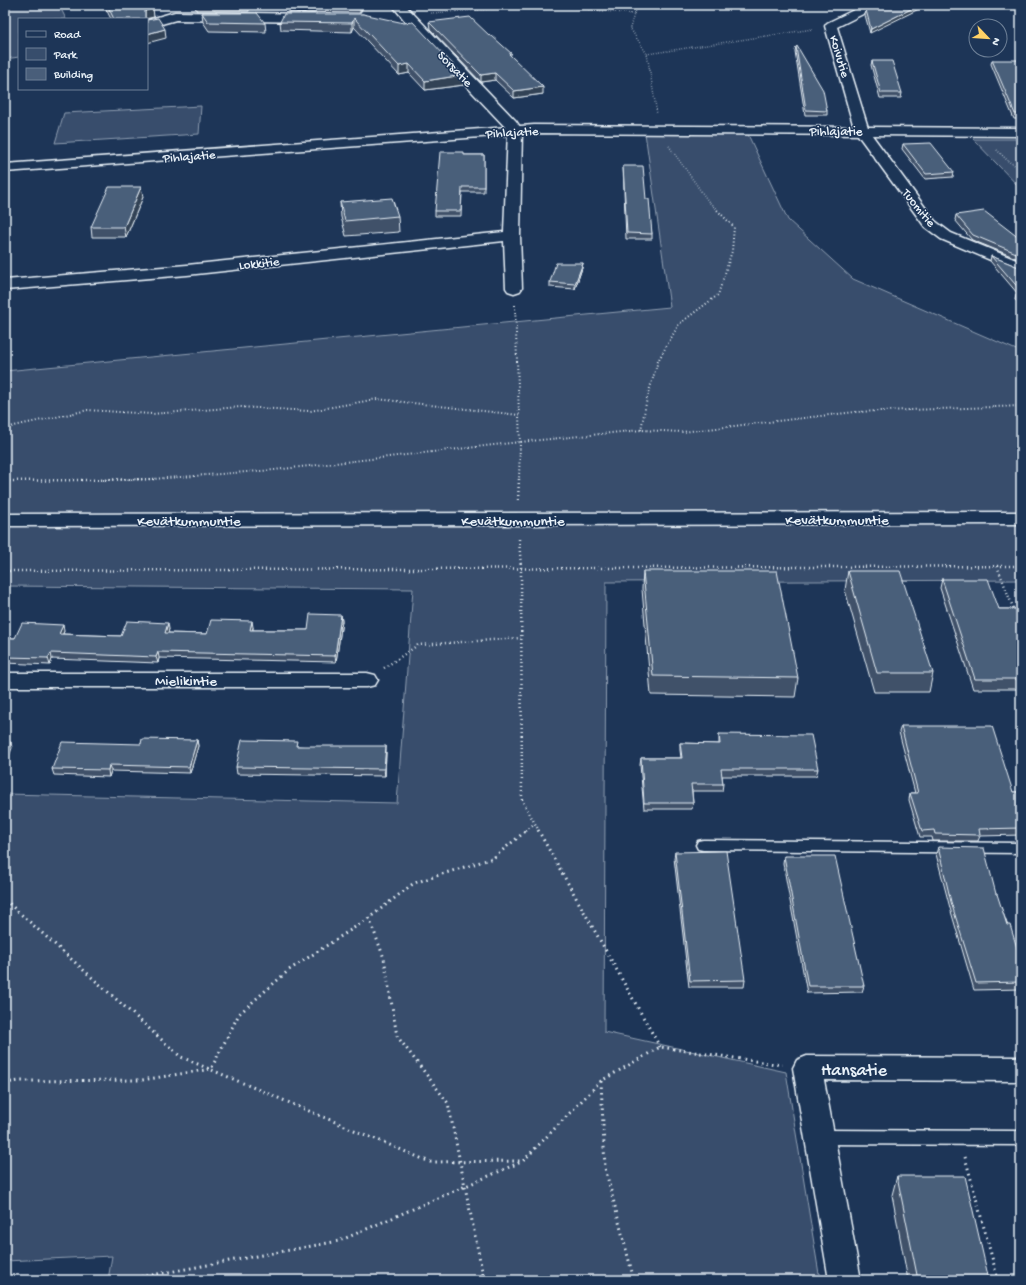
<svg xmlns="http://www.w3.org/2000/svg" width="1026" height="1285" viewBox="0 0 1026 1285" font-family="'Gochi Hand',sans-serif">
<style>
.green{fill:#374d6c;stroke:#909fb2}
.lines{fill:none;stroke-linecap:round;stroke-linejoin:round}
.service-casing{stroke:#e8f1f8;stroke-width:3}
.minor-casing{stroke:#e8f1f8;stroke-width:3}
.tertiary-casing{stroke:#e8f1f8;stroke-width:3}
.path-far3{stroke:#e8f1f8;stroke-width:1.5;stroke-dasharray:0.5 2;stroke-linecap:butt}
.path-far2{stroke:#e8f1f8;stroke-width:2;stroke-dasharray:1 2.5;stroke-linecap:butt}
.path-far1{stroke:#e8f1f8;stroke-width:2.5;stroke-dasharray:1 3;stroke-linecap:butt}
.path{stroke:#e8f1f8;stroke-width:3;stroke-dasharray:1.5 4;stroke-linecap:butt}
.service{fill:#1d3557;fill-rule:evenodd}
.minor{fill:#1d3557;fill-rule:evenodd}
.tertiary{fill:#1d3557;fill-rule:evenodd}
.wall{fill:#3f5169;stroke:#e8f1f8}
.shaded-wall{fill:#334255;stroke:#e8f1f8}
.building{fill:#495e7a;stroke:#e8f1f8}
.labels{text-anchor:middle;stroke-width:3;stroke-linejoin:round;paint-order:stroke}
.far-street-label{font-size:13px;fill:#e8f1f8;stroke:#1d3557}
.street-label{font-size:15px;fill:#e8f1f8;stroke:#1d3557}
.near-street-label{font-size:18px;fill:#e8f1f8;stroke:#1d3557}
</style>
<rect width="100%" height="100%" fill="#1d3557"/>
<filter id="ink" filterUnits="userSpaceOnUse"><feTurbulence type="fractalNoise" baseFrequency=".025" numOctaves="2"/><feDisplacementMap in="SourceGraphic" scale="8" xChannelSelector="R" yChannelSelector="G"/><feConvolveMatrix kernelMatrix="1 2 1 2 8 2 1 2 1" color-interpolation-filters="sRGB"/></filter>
<g filter="url(#ink)">
<!-- green -->
<g class="green">
<polygon points="5,5 59,5 66,19 19,19 19,57 5,59"/>
<polygon points="201,106 199,134 55,143 64,113"/>
<polygon points="644,126 744,126 788,220 853,279 1021,352 1021,580 606,582 604,1032 786,1072 820,1280 108,1280 112,1256 5,1261 5,794 397,803 413,589 5,586 5,371 670,307"/>
<polygon points="973,139 1021,139 1021,189"/>
</g>
<g class="lines">
<defs>
<g id="service">
<polygon points="703,840 1021,843 1021,853 703,850 698,849 696,845 698,841"/>
<polygon points="819,1130 1021,1131 1021,1145 819,1144 813,1142 811,1137 813,1132"/>
</g>
<g id="minor">
<polygon points="392,5 405,5 516,121 522,130 520,236 522,288 520,291 514,293 508,291 506,288 504,241 187,275 5,290 5,280 187,265 504,232 508,130 406,22"/>
<polygon points="864,5 879,5 877,7 837,27 869,131 935,221 951,233 1021,262 1021,273 941,239 925,227 855,131 825,26 827,23"/>
<polygon points="175,12 312,14 316,15 318,18 316,21 312,22 176,20 147,28 147,20"/>
<polygon points="5,673 367,673 375,675 378,680 375,685 367,687 5,687"/>
<polygon points="807,1056 1021,1057 1021,1081 824,1080 861,1280 829,1280 793,1068 797,1060"/>
</g>
<g id="tertiary">
<polygon points="534,125 1021,128 1021,136 534,133 5,172 5,164"/>
<polygon points="1021,512 1021,524 5,526 5,514"/>
</g>
</defs>
<!-- service casing -->
<use href="#service" class="service-casing"/>
<!-- minor casing -->
<use href="#minor" class="minor-casing"/>
<!-- tertiary casing -->
<use href="#tertiary" class="tertiary-casing"/>
<!-- path-far3 -->
<g class="path-far3">
<polyline points="640,5 634,14 630,28 647,54 657,114"/>
<polyline points="431,13 509,8 564,7 634,14"/>
<polyline points="647,54 813,29"/>
<polyline points="669,146 708,201 716,209"/>
<polyline points="997,150 1008,161 1021,169"/>
</g>
<!-- path-far2 -->
<g class="path-far2">
<polyline points="515,305 520,442 519,480"/>
<polyline points="5,428 88,410 152,414 240,407 310,411 377,399 519,415"/>
<polyline points="641,430 647,398 658,361 679,324 718,295 732,251 734,227 715,208"/>
<polyline points="103,480 153,479 274,470 520,442 641,430 682,432 855,412 1021,406"/>
</g>
<!-- path-far1 -->
<g class="path-far1">
<polyline points="5,481 157,479"/>
<polyline points="518,500 519,479"/>
<polyline points="519,539 521,567 522,800 539,831"/>
<polyline points="997,566 1014,610"/>
<polyline points="5,571 1021,566"/>
<polyline points="384,668 418,645 521,638"/>
<polyline points="526,831 535,823"/>
</g>
<!-- path -->
<g class="path">
<polyline points="538,830 660,1047"/>
<polyline points="5,900 181,1057 430,1162 523,1161 601,1081 660,1047 782,1065"/>
<polyline points="601,1081 605,1168 634,1280"/>
<polyline points="5,1083 19,1081 142,1080 211,1069 239,1014 289,970 369,918"/>
<polyline points="965,1157 998,1280"/>
<polyline points="125,1280 339,1241 521,1162"/>
<polyline points="484,1280 448,1103 397,1036 384,958 369,918 414,883 493,858 527,830"/>
</g>
<!-- service -->
<use href="#service" class="service"/>
<!-- minor -->
<use href="#minor" class="minor"/>
<!-- tertiary -->
<use href="#tertiary" class="tertiary"/>
</g>
<!-- wall -->
<g class="wall">
<polygon points="104,5 151,5 154,17 146,19 111,19"/>
<polygon points="194,5 249,5 249,11 197,11"/>
<polygon points="364,5 360,13 289,12 289,8"/>
<polygon points="836,5 861,5 852,9"/>
<polygon points="876,5 870,33 865,15 866,10"/>
<polygon points="202,13 265,23 266,32 209,31 203,22"/>
<polygon points="363,14 463,75 464,85 425,90 409,73 399,75 354,27 352,32 281,30 280,22"/>
<polygon points="429,22 490,36 512,57 543,94 514,98 495,80 481,82 430,29"/>
<polygon points="796,47 827,111 827,115 805,115 795,51"/>
<polygon points="992,60 1021,66 1021,119 1014,119 991,64"/>
<polygon points="872,61 902,93 901,98 880,98 871,65"/>
<polygon points="903,144 954,172 953,177 925,179 902,149"/>
<polygon points="464,155 484,155 484,192 462,192 461,216 435,216 435,211"/>
<polygon points="623,166 646,199 652,234 652,239 626,239"/>
<polygon points="143,197 126,237 92,237 91,227"/>
<polygon points="340,202 398,216 399,232 346,236 341,217"/>
<polygon points="956,215 1015,235 1021,235 1021,260 972,240 955,220"/>
<polygon points="991,256 1021,268 1021,303 1015,300 1016,295 1018,294 990,261"/>
<polygon points="583,263 582,268 575,289 550,287 550,282"/>
<polygon points="643,571 798,678 795,697 651,695 642,589"/>
<polygon points="848,571 933,673 929,692 874,692 845,590"/>
<polygon points="942,579 999,609 1021,609 1021,663 1019,663 1021,669 1021,689 973,689 940,588"/>
<polygon points="341,615 342,621 336,662 159,658 158,663 52,659 50,665 5,663 5,638 15,638 64,631 63,634 121,636 169,629 168,633 207,634 253,627 253,630 308,630"/>
<polygon points="901,726 1013,792 1021,792 1021,835 980,836 978,841 933,841 932,837 920,837 909,800 910,793 915,793 899,732"/>
<polygon points="719,734 818,769 816,776 722,776 723,784 722,791 692,791 693,803 692,809 644,809 640,765 641,758 681,758 680,750 680,743 719,744"/>
<polygon points="197,740 198,746 190,773 111,771 109,777 54,775 52,769 141,744"/>
<polygon points="297,746 386,752 385,776 237,774 236,767"/>
<polygon points="938,847 996,894 1021,961 1021,989 974,990 950,908 936,854"/>
<polygon points="675,852 745,980 744,987 689,987 674,858"/>
<polygon points="784,856 864,986 862,992 807,993 783,863"/>
<polygon points="897,1176 989,1280 908,1280 892,1195"/>
</g>
<!-- shaded-wall -->
<g class="shaded-wall">
<polygon points="362,5 364,5 360,13 360,9"/>
<polygon points="853,5 861,5 852,9"/>
<polygon points="919,5 927,5 870,33 871,29"/>
<polygon points="153,8 154,17 145,19 145,11"/>
<polygon points="354,18 354,27 352,32 352,23"/>
<polygon points="165,29 166,38 147,43 147,34"/>
<polygon points="409,64 409,73 399,75 399,66"/>
<polygon points="495,73 495,80 481,82 481,75"/>
<polygon points="463,75 464,85 425,90 425,81"/>
<polygon points="543,87 543,94 514,98 514,91"/>
<polygon points="141,187 143,197 126,237 124,227"/>
<polygon points="583,263 582,268 575,289 575,284"/>
<polygon points="341,615 342,621 336,662 335,656"/>
<polygon points="252,621 253,627 251,636 250,630"/>
<polygon points="168,623 169,629 166,639 165,633"/>
<polygon points="63,625 64,631 60,640 59,634"/>
<polygon points="158,652 159,658 158,663 156,657"/>
<polygon points="51,653 52,659 50,665 48,658"/>
<polygon points="197,740 198,746 190,773 189,767"/>
<polygon points="11,742 12,748 5,767 5,756"/>
<polygon points="386,746 386,752 385,776 384,769"/>
<polygon points="109,765 111,771 109,777 108,770"/>
</g>
<!-- building -->
<g class="building">
<polygon points="107,5 151,5 153,8 145,11 145,19 114,19"/>
<polygon points="290,5 362,5 360,9 289,8"/>
<polygon points="876,5 919,5 871,29 866,10"/>
<polygon points="202,13 257,13 265,23 208,22"/>
<polygon points="284,14 363,14 404,23 413,22 463,75 425,81 409,64 399,66 354,18 352,23 280,22"/>
<polygon points="470,17 490,36 492,36 512,54 509,54 543,87 514,91 495,73 481,75 429,22"/>
<polygon points="158,18 165,29 147,34 147,20"/>
<polygon points="797,46 823,90 827,111 806,110 796,47"/>
<polygon points="992,60 1018,60 1021,66 1021,114 1015,114"/>
<polygon points="872,61 892,61 902,93 881,93"/>
<polygon points="931,143 954,172 926,174 903,144"/>
<polygon points="440,152 464,152 464,155 484,155 484,187 462,187 461,211 435,211"/>
<polygon points="623,166 643,166 646,199 649,199 652,234 627,233"/>
<polygon points="109,187 141,187 124,227 91,227"/>
<polygon points="392,198 398,216 345,221 340,202"/>
<polygon points="984,211 1015,235 1018,234 1021,235 1021,255 973,235 956,215"/>
<polygon points="991,256 1021,268 1021,291"/>
<polygon points="556,263 583,263 575,284 550,282"/>
<polygon points="1021,292 1021,297 1016,295"/>
<polygon points="643,571 777,571 798,678 653,676"/>
<polygon points="848,571 900,571 933,673 877,673"/>
<polygon points="942,579 988,579 999,609 1021,609 1021,654 1016,654 1021,669 1021,679 975,679"/>
<polygon points="310,614 341,615 335,656 158,652 156,657 51,653 48,658 5,657 5,638 15,638 22,623 63,625 59,634 121,636 127,621 168,623 165,633 207,634 211,620 252,621 250,630 308,630"/>
<polygon points="901,726 992,726 1013,792 1021,792 1021,828 979,829 980,835 935,834 934,830 922,831 910,793 918,793"/>
<polygon points="719,734 811,735 818,769 721,769 723,784 691,784 693,803 644,803 641,758 682,758 680,743 720,744"/>
<polygon points="142,739 197,740 189,767 109,765 108,770 52,769 62,742 141,744"/>
<polygon points="242,740 297,741 296,746 386,746 384,769 236,767"/>
<polygon points="5,742 11,742 5,756"/>
<polygon points="938,847 984,848 996,894 997,894 1007,925 1010,925 1021,961 1021,982 976,983 951,902"/>
<polygon points="726,851 745,980 690,981 675,852"/>
<polygon points="784,856 835,856 864,986 808,986"/>
<polygon points="897,1176 965,1176 989,1280 918,1280"/>
</g>
</g>
<g class="labels">
<!-- far-street labels -->
<g class="far-street-label">
<text transform="translate(841 56) rotate(73)" y="5">Koivutie</text>
<text transform="translate(456 68) rotate(46)" y="5">Sorsatie</text>
<text x="836" y="135">Pihlajatie</text>
<text transform="translate(512 131) rotate(-3)" y="5">Pihlajatie</text>
<text transform="translate(189 155) rotate(-4)" y="5">Pihlajatie</text>
<text transform="translate(920 207) rotate(51)" y="5">Tuomitie</text>
<text transform="translate(259 262) rotate(-6)" y="5">Lokkitie</text>
</g>
<!-- street labels -->
<g class="street-label">
<text x="837" y="524">Kevätkummuntie</text>
<text x="189" y="525">Kevätkummuntie</text>
<text x="513" y="525">Kevätkummuntie</text>
<text x="186" y="685">Mielikintie</text>
</g>
<!-- near-street labels -->
<g class="near-street-label">
<text x="854" y="1075">Hansatie</text>
</g>
</g>
<!-- margin -->
<rect width="1026" height="1285" fill="none" stroke="#1d3557" stroke-width="20"/>
<rect x="10" y="10" width="1006" height="1265" fill="none" stroke="#e8f1f8" stroke-width="1.5" filter="url(#ink)"/>
<!-- legend -->
<rect x="18" y="18" width="130" height="72" fill="#1d3557" stroke="#6e8097"/>
<rect x="26" y="31" width="20" height="6" fill="#1d3557" stroke="#6e8097"/>
<text x="54" y="38" font-size="12" fill="#e8f1f8">Road</text>
<rect x="26" y="48" width="20" height="12" fill="#374d6c" stroke="#6e8097"/>
<text x="54" y="58" font-size="12" fill="#e8f1f8">Park</text>
<rect x="26" y="68" width="20" height="12" fill="#495e7a" stroke="#6e8097"/>
<text x="54" y="78" font-size="12" fill="#e8f1f8">Building</text>
<!-- north arrow -->
<g transform="translate(988 38) rotate(115)"><circle r="19" fill="#1d3557" stroke="#6e8097"/>
<path d="M0-3L7 15L0 10L-7 15Z" fill="#ffd166"/>
<text y="-6" font-size="11" font-weight="bold" text-anchor="middle" fill="#e8f1f8">N</text>
</g>
</svg>
